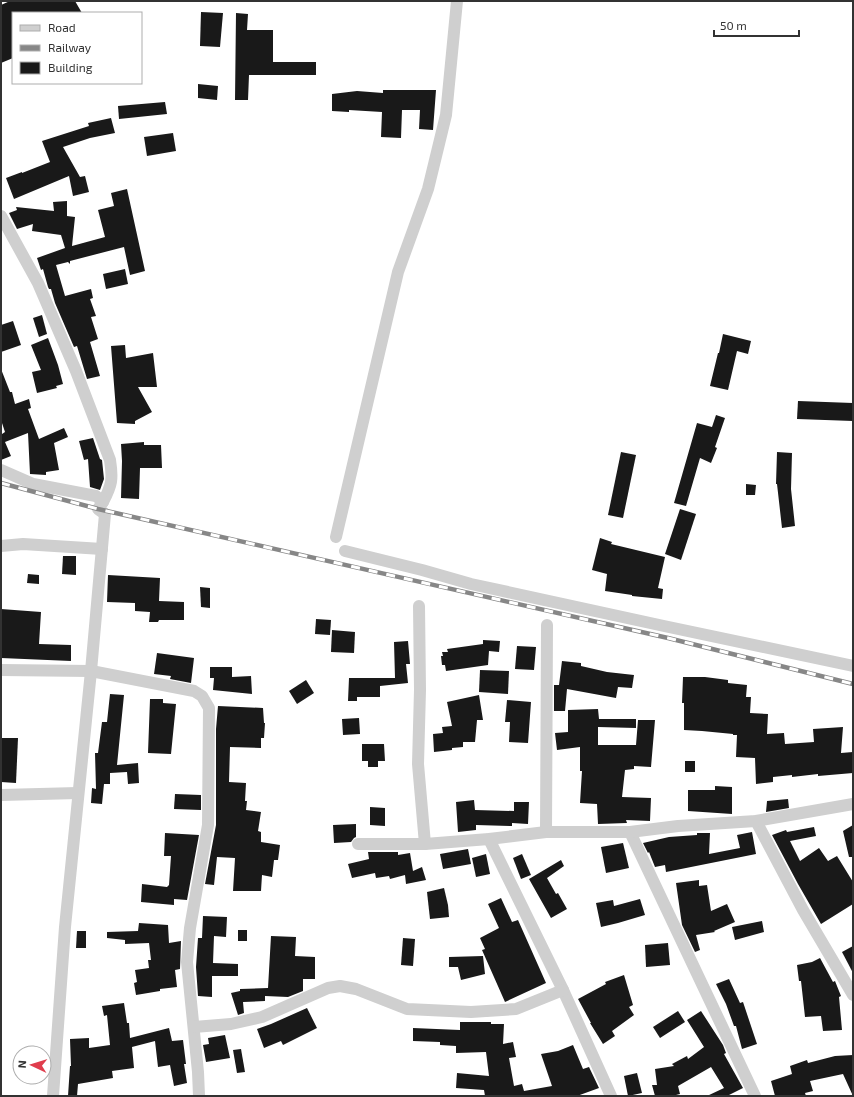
<svg xmlns="http://www.w3.org/2000/svg" width="854" height="1097" viewBox="0 0 854 1097" font-family="'Exo 2',sans-serif">
<style>
.building{fill:#191919}
.lines{fill:none;stroke-linecap:round;stroke-linejoin:round}
.minor{stroke:#cfcfcf;stroke-width:12}
.rail-casing{stroke:#878787;stroke-width:4.5}
.rail{stroke:#fff;stroke-width:3;stroke-dasharray:9;stroke-linecap:butt}
</style>
<rect width="100%" height="100%" fill="#fff"/>
<!-- building -->
<g class="building">
<polygon points="10,1 75,1 82,13 13,13 13,58 1,63 1,5"/>
<polygon points="201,12 223,13 220,47 200,46"/>
<polygon points="236,13 248,14 247,30 273,30 273,62 316,62 316,75 249,75 248,100 235,100"/>
<polygon points="198,84 218,86 217,100 198,98"/>
<polygon points="383,90 436,90 433,130 419,129 420,110 402,110 401,138 381,137 382,112 349,110 349,112 332,111 332,94 357,91 383,93"/>
<polygon points="165,102 167,114 119,119 118,106"/>
<polygon points="111,118 115,133 90,138 63,147 80,177 85,176 89,192 73,196 69,176 14,199 6,178 22,172 22,173 50,162 42,141 89,126 88,123"/>
<polygon points="173,133 176,151 147,156 144,137"/>
<polygon points="127,189 145,271 130,275 124,247 70,261 70,264 68,262 56,265 65,296 91,289 93,298 90,299 96,316 91,317 98,339 90,342 100,376 87,379 77,346 74,347 55,303 51,289 49,289 48,287 43,269 41,270 37,258 65,248 61,235 32,231 33,224 17,229 9,213 17,210 16,207 54,211 53,202 67,201 67,216 75,217 72,246 105,237 98,210 114,206 111,193"/>
<polygon points="125,269 128,284 106,289 103,274"/>
<polygon points="42,315 47,334 39,337 33,318"/>
<polygon points="13,321 21,345 1,352 1,325"/>
<polygon points="723,334 751,341 748,354 737,351 728,390 710,386 718,353 719,353"/>
<polygon points="48,338 58,365 63,384 56,386 57,388 37,393 32,372 41,370 31,345"/>
<polygon points="125,345 126,358 153,353 157,387 138,387 152,412 135,421 135,424 117,423 111,346"/>
<polygon points="1,369 10,392 12,392 15,404 29,399 31,408 28,409 39,439 64,428 68,437 54,443 59,470 46,472 46,475 30,474 28,433 5,442 11,456 1,460 1,432 2,434 5,432 1,420"/>
<polygon points="798,401 853,403 853,421 797,419"/>
<polygon points="716,415 725,418 715,447 717,448 711,463 700,458 686,506 674,503 697,423 712,427"/>
<polygon points="93,438 100,459 102,460 104,479 100,490 90,487 88,459 84,460 79,441"/>
<polygon points="144,442 144,445 161,445 162,468 140,468 139,499 121,498 122,461 121,444"/>
<polygon points="621,452 636,455 623,518 608,515"/>
<polygon points="777,452 792,453 791,489 795,526 782,528 777,484 776,484"/>
<polygon points="746,484 756,485 755,495 746,495"/>
<polygon points="680,509 696,514 681,560 665,554"/>
<polygon points="600,538 612,542 611,544 665,557 658,588 663,589 662,599 632,596 632,595 605,591 607,574 592,570"/>
<polygon points="63,556 76,556 76,575 62,574"/>
<polygon points="28,574 39,575 39,584 27,583"/>
<polygon points="108,575 160,578 159,601 184,602 184,620 159,620 158,622 149,622 150,612 135,611 135,603 107,602"/>
<polygon points="200,587 210,588 210,608 201,607"/>
<polygon points="1,609 41,612 39,644 71,645 71,661 1,658"/>
<polygon points="316,619 331,620 330,635 315,634"/>
<polygon points="332,630 355,632 354,653 331,652"/>
<polygon points="483,640 500,641 499,652 489,651 488,665 446,671 445,665 442,665 441,656 443,656 442,652 448,652 447,649 483,644"/>
<polygon points="408,641 410,664 406,664 408,683 380,686 380,697 357,697 357,701 348,701 349,678 395,678 394,642"/>
<polygon points="517,646 536,647 534,670 515,669"/>
<polygon points="157,653 194,658 191,683 170,679 171,676 154,674"/>
<polygon points="562,661 581,663 581,666 607,672 634,675 632,688 618,687 616,698 567,689 565,711 554,711 554,685 559,685"/>
<polygon points="210,667 232,667 232,677 251,676 252,694 213,690 214,678 210,678"/>
<polygon points="480,670 509,671 508,694 479,692"/>
<polygon points="683,677 705,677 728,680 728,683 747,685 746,697 751,697 750,713 768,714 767,734 784,733 785,744 814,742 813,729 843,727 841,753 853,752 853,773 818,776 818,774 792,777 792,775 773,777 773,782 756,784 755,758 736,757 737,735 733,735 733,734 702,731 684,730 684,703 682,703"/>
<polygon points="306,680 314,693 297,704 289,691"/>
<polygon points="110,694 124,695 117,765 138,763 139,783 128,784 127,772 110,773 110,784 104,784 102,804 91,803 92,788 96,789 95,753 98,753 102,722 107,722"/>
<polygon points="479,695 483,720 477,720 475,742 463,742 463,747 452,748 452,750 434,752 433,734 443,733 442,727 452,726 447,702"/>
<polygon points="150,699 163,699 163,703 176,704 171,754 148,753"/>
<polygon points="507,700 531,702 528,743 509,742 510,722 505,722"/>
<polygon points="218,706 263,708 264,723 265,723 264,738 261,738 261,748 230,747 229,782 246,783 245,801 247,801 246,810 261,812 258,831 261,832 261,842 280,845 278,860 274,860 272,877 262,875 261,891 233,891 235,858 217,857 214,885 205,884 216,825 216,729"/>
<polygon points="598,709 599,719 636,719 636,728 598,727 598,745 636,745 638,720 655,720 651,767 634,766 634,769 625,770 622,797 651,798 650,821 626,820 627,823 598,824 597,804 580,803 582,771 580,771 580,747 557,750 555,733 568,732 568,710"/>
<polygon points="359,718 360,734 343,735 342,719"/>
<polygon points="1,738 18,738 16,783 1,782"/>
<polygon points="362,744 384,744 385,761 378,761 378,767 368,767 368,761 362,761"/>
<rect x="685" y="761" width="10" height="11"/>
<polygon points="715,786 732,787 732,814 688,811 688,790 715,790"/>
<polygon points="175,794 201,795 201,810 174,809"/>
<polygon points="788,799 789,808 766,812 767,801"/>
<polygon points="474,800 475,810 514,811 514,802 529,802 528,824 512,823 512,826 476,825 476,830 458,832 456,802"/>
<polygon points="370,807 385,808 385,826 370,825"/>
<polygon points="356,824 356,837 354,838 351,842 334,843 333,825"/>
<polygon points="853,825 853,857 849,857 843,831"/>
<polygon points="814,827 816,836 790,841 800,861 819,848 828,861 837,856 853,882 853,904 821,924 798,884 772,835 786,830 787,832"/>
<polygon points="752,832 756,854 666,872 665,865 655,867 649,852 648,853 643,843 669,837 697,835 697,833 710,833 709,854 740,848 737,835"/>
<polygon points="165,833 199,835 187,900 174,899 174,905 141,902 142,884 167,887 169,885 171,856 164,856"/>
<polygon points="623,843 629,868 606,873 601,847"/>
<polygon points="468,849 471,864 443,869 440,854"/>
<polygon points="368,852 398,852 398,855 410,853 413,871 422,867 426,880 406,884 405,875 390,879 389,876 376,878 375,873 352,878 348,864 369,859"/>
<polygon points="486,854 490,874 476,877 472,858"/>
<polygon points="522,854 531,875 521,879 513,858"/>
<polygon points="561,860 564,866 547,878 556,894 558,893 567,909 551,918 529,879"/>
<polygon points="699,880 699,886 707,885 711,911 727,904 735,922 714,931 715,932 696,935 700,950 695,952 682,925 676,883"/>
<polygon points="444,888 448,905 449,917 430,919 427,892"/>
<polygon points="501,898 512,922 518,920 546,983 505,1002 482,950 485,949 480,938 499,928 488,904"/>
<polygon points="640,899 645,915 618,923 601,927 596,903 613,900 614,906"/>
<polygon points="203,916 227,917 226,937 214,936 213,963 238,964 238,976 212,976 212,997 198,996 196,967 198,938 202,938"/>
<polygon points="762,921 764,932 735,940 732,927"/>
<polygon points="139,923 168,925 169,943 181,941 180,969 175,970 177,987 160,989 160,991 136,995 134,983 137,982 135,970 149,968 148,960 151,960 149,943 125,944 125,940 107,938 107,932 138,931"/>
<rect x="238" y="930" width="9" height="11"/>
<polygon points="77,931 86,931 86,948 76,948"/>
<polygon points="271,936 296,937 295,956 315,957 315,979 303,979 303,991 288,997 265,996 265,1001 243,1002 244,1013 238,1015 231,993 240,991 240,989 268,988"/>
<polygon points="403,938 415,939 413,966 401,965"/>
<polygon points="668,943 670,965 646,967 645,945"/>
<polygon points="853,946 853,973 842,952"/>
<polygon points="483,956 485,974 461,980 458,967 449,967 449,957"/>
<polygon points="820,958 833,982 835,981 841,996 839,997 842,1030 823,1031 821,1016 805,1017 801,981 799,981 797,965 812,962"/>
<polygon points="624,975 633,1005 629,1007 634,1015 612,1031 615,1036 603,1044 590,1023 591,1023 578,999 606,984 605,982"/>
<polygon points="729,979 740,1003 743,1002 757,1044 742,1049 736,1026 734,1026 726,1004 716,984"/>
<polygon points="124,1003 127,1023 129,1023 130,1038 169,1028 172,1041 183,1040 186,1064 184,1064 187,1083 174,1086 170,1065 158,1067 155,1041 132,1047 134,1068 112,1071 113,1078 78,1084 77,1096 68,1096 70,1066 71,1066 70,1039 89,1038 89,1048 110,1045 107,1015 104,1016 102,1006"/>
<polygon points="307,1008 317,1028 283,1045 281,1041 264,1048 257,1029 271,1024"/>
<polygon points="678,1011 685,1022 660,1038 653,1027"/>
<polygon points="701,1011 723,1045 726,1053 724,1054 743,1088 727,1096 707,1096 724,1088 711,1067 678,1086 680,1094 672,1096 655,1096 652,1085 657,1085 655,1069 674,1066 672,1064 687,1056 688,1059 704,1047 687,1020"/>
<polygon points="460,1022 491,1022 491,1024 504,1024 503,1044 513,1042 516,1057 509,1058 514,1086 522,1084 524,1091 552,1086 541,1054 558,1051 573,1045 583,1069 589,1067 599,1088 577,1096 485,1096 484,1090 456,1088 457,1073 489,1076 486,1052 456,1053 456,1046 440,1045 440,1042 413,1041 413,1028 460,1030"/>
<polygon points="225,1035 230,1058 206,1062 203,1045 209,1044 208,1038"/>
<polygon points="241,1049 245,1072 237,1073 233,1050"/>
<polygon points="853,1055 853,1096 843,1074 810,1081 813,1091 805,1093 806,1096 775,1096 771,1081 792,1074 790,1066 807,1060 808,1063 835,1056"/>
<polygon points="637,1073 642,1093 628,1096 624,1076"/>
</g>
<g class="lines">
<!-- minor -->
<g class="minor">
<path d="M1,216L38,283L76,371L110,460C113,479 112,485 103,502"/>
<polyline points="1,470 33,484 96,496 103,502 98,509 105,514 91,671 65,927 53,1096"/>
<polyline points="336,537 398,272 428,189 446,115 457,1"/>
<polyline points="1,546 23,544 102,549"/>
<polyline points="345,551 422,570 471,584 664,626 853,666"/>
<polyline points="419,606 420,690 418,764 425,844"/>
<polyline points="1,670 91,671 194,691 202,696 209,708 208,825 190,928 187,962 198,1072 199,1096"/>
<polyline points="1,795 78,793"/>
<polyline points="756,821 803,910 853,995"/>
<polyline points="546,832 547,625"/>
<polyline points="630,832 755,1096"/>
<polyline points="489,839 563,990 611,1096"/>
<polyline points="358,844 425,844 489,839 546,832 630,832 678,826 756,821 853,804"/>
<polyline points="194,1027 231,1024 262,1017 328,988 340,986 356,989 407,1009 471,1012 516,1009 563,990"/>
</g>
<defs>
<polyline id="rail" points="1,483 98,509 668,638 853,684"/>
</defs>
<!-- rail casing -->
<use href="#rail" class="rail-casing"/>
<!-- rail -->
<use href="#rail" class="rail"/>
</g>
<!-- border -->
<rect width="854" height="1097" fill="none" stroke="#323232" stroke-width="4"/>
<!-- legend -->
<rect x="12" y="12" width="130" height="72" fill="#ffffff" stroke="#adadad"/>
<rect x="20" y="25" width="20" height="6" fill="#cfcfcf" stroke="#adadad"/>
<text x="48" y="32" font-size="12" fill="#323232">Road</text>
<rect x="20" y="45" width="20" height="6" fill="#878787" stroke="#adadad"/>
<text x="48" y="52" font-size="12" fill="#323232">Railway</text>
<rect x="20" y="62" width="20" height="12" fill="#191919" stroke="#adadad"/>
<text x="48" y="72" font-size="12" fill="#323232">Building</text>
<!-- north arrow -->
<g transform="translate(32 1065) rotate(274)"><circle r="19" fill="#ffffff" stroke="#adadad"/>
<path d="M0-3L7 15L0 10L-7 15Z" fill="#e03d4d"/>
<text y="-6" font-size="11" font-weight="bold" text-anchor="middle" fill="#323232">N</text>
</g>
<!-- scale -->
<path d="M714 30v6h85v-6" fill="none" stroke="#323232" stroke-width="2"/>
<text x="720" y="30" font-size="12" fill="#323232" stroke="#ffffff" stroke-width="3" paint-order="stroke">50 m</text>
</svg>
